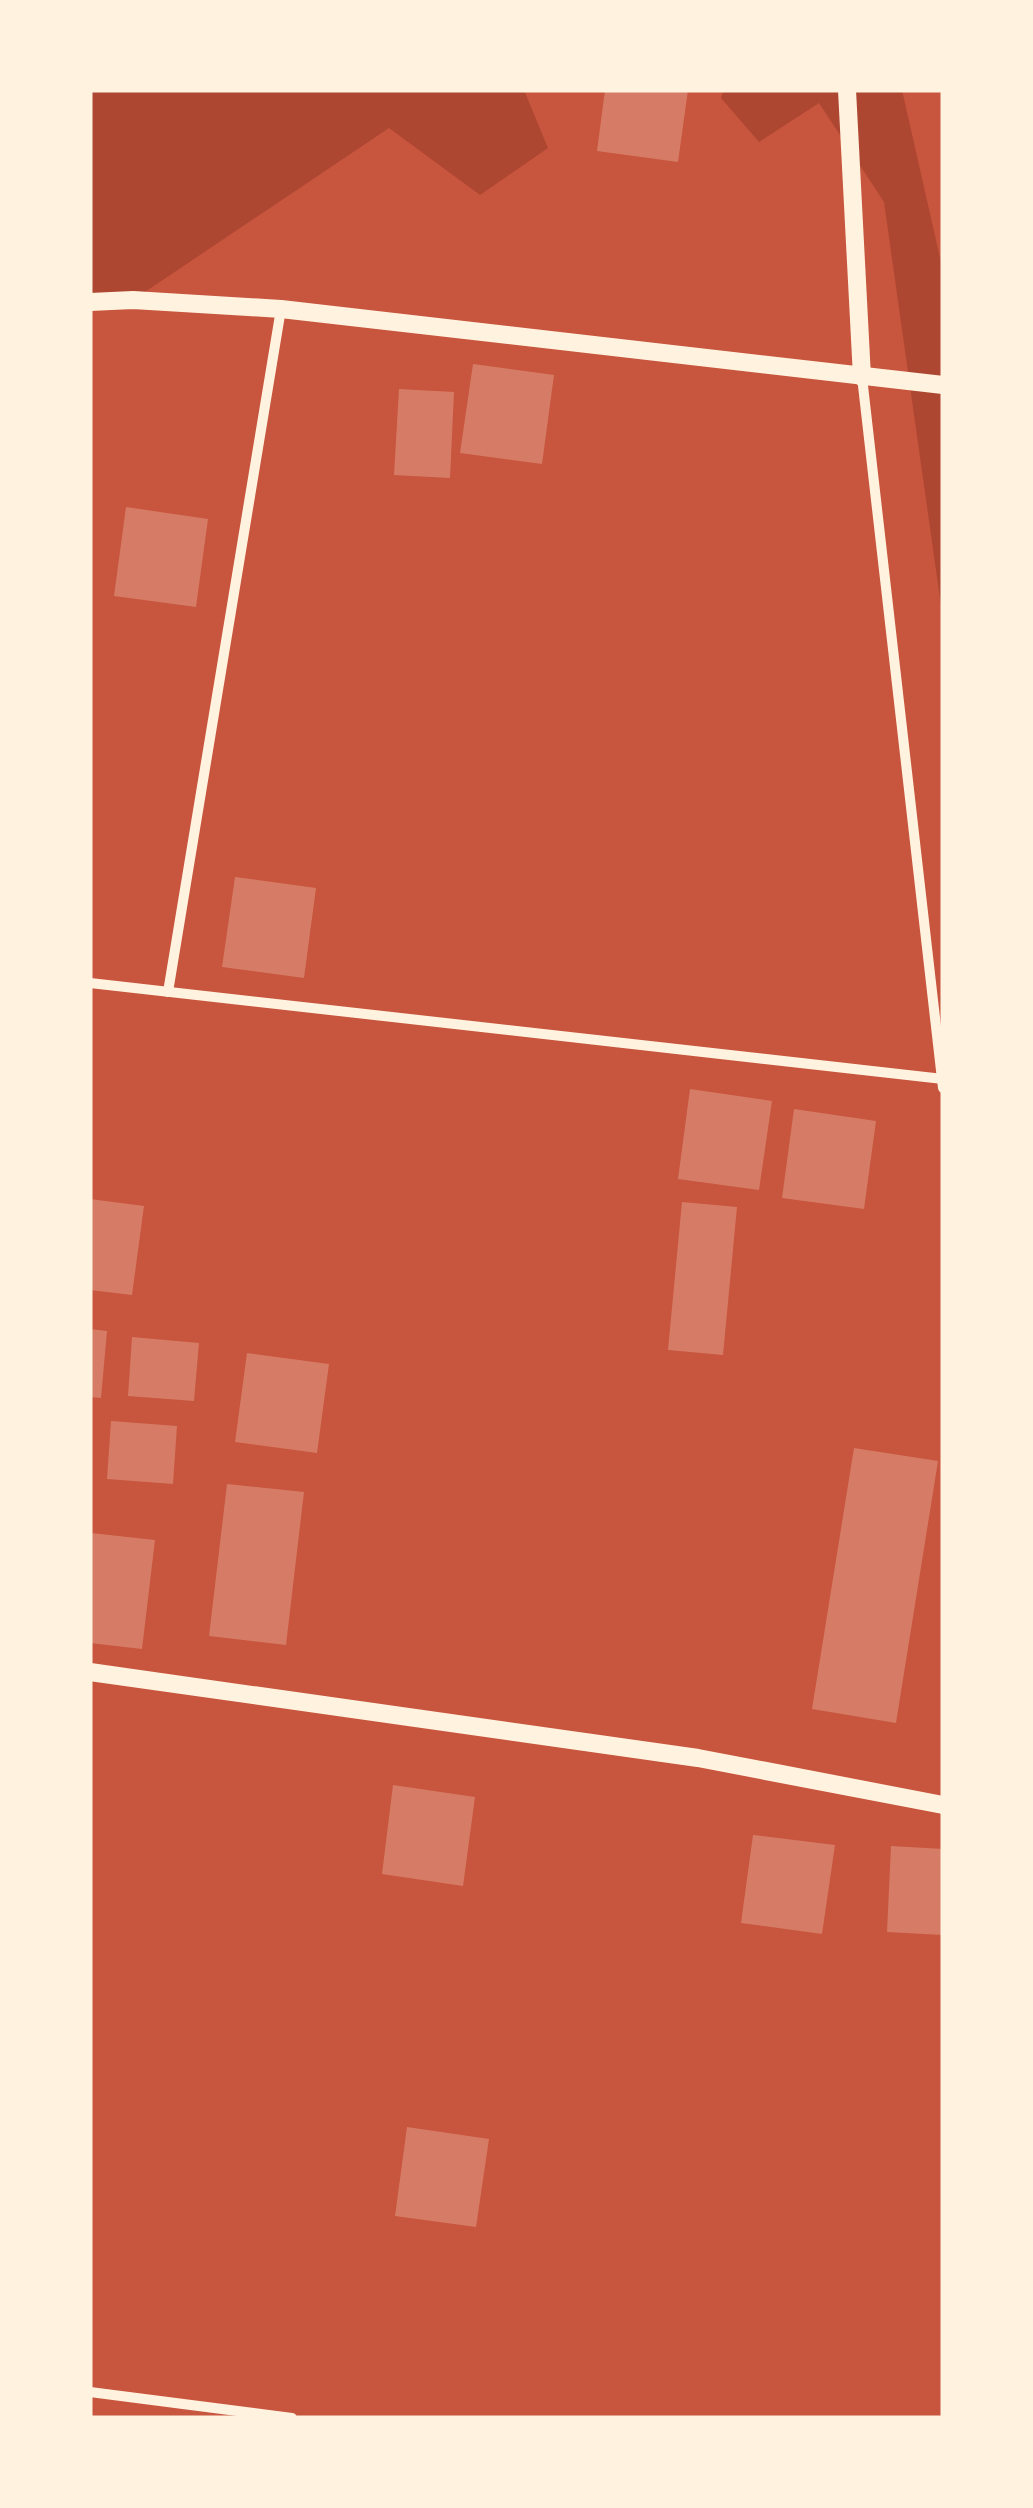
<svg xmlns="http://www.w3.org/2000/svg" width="1033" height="2508" viewBox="0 0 1033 2508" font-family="'Exo 2',sans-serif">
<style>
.green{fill:#ae4732}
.building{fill:#d67c66}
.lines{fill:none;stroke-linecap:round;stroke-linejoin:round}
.minor{stroke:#fff3e0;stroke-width:10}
.tertiary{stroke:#fff3e0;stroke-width:18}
</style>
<rect width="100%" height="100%" fill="#c8553d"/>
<!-- green -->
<g class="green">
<polygon points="90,90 524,90 548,148 480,195 389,128 133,300 90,302"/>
<polygon points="724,90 902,90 943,271 943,620 884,202 819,103 759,142 721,98"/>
</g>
<!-- building -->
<g class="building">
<polygon points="605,90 688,90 678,162 597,151"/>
<polygon points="473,364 554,375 542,464 460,453"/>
<polygon points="399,389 454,392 450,478 394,475"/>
<polygon points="126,507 208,519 196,607 114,596"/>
<polygon points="235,877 316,888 304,978 222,967"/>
<polygon points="690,1089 772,1101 759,1190 678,1179"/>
<polygon points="794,1109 876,1121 864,1209 782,1198"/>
<polygon points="90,1199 144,1206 132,1295 90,1290"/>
<polygon points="682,1202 737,1207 723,1355 668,1350"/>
<polygon points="90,1329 107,1331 101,1398 90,1397"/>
<polygon points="132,1337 199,1343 194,1401 128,1396"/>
<polygon points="247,1353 329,1364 317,1453 235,1442"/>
<polygon points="111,1421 177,1426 173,1484 107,1479"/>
<polygon points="854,1448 938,1461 896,1723 812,1709"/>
<polygon points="227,1484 304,1492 286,1645 209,1636"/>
<polygon points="91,1533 155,1540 142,1649 90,1643"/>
<polygon points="393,1785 475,1797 463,1886 382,1874"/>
<polygon points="753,1835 835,1845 822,1934 741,1923"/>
<polygon points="891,1846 943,1849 942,1935 887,1932"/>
<polygon points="407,2127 489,2139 476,2227 395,2216"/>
</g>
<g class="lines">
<!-- minor -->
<g class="minor">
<polyline points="862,377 943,1088"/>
<polyline points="90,983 943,1079"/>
<polyline points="168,992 281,309"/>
<polyline points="90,2392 292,2418"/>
</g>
<!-- tertiary -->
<g class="tertiary">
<polyline points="847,90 862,377"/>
<polyline points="90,302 133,300 281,309 943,385"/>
<polyline points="90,1672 698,1758 943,1805"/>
</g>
</g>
<!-- border -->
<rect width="1033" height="2508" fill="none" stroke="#fff3e0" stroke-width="185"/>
</svg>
